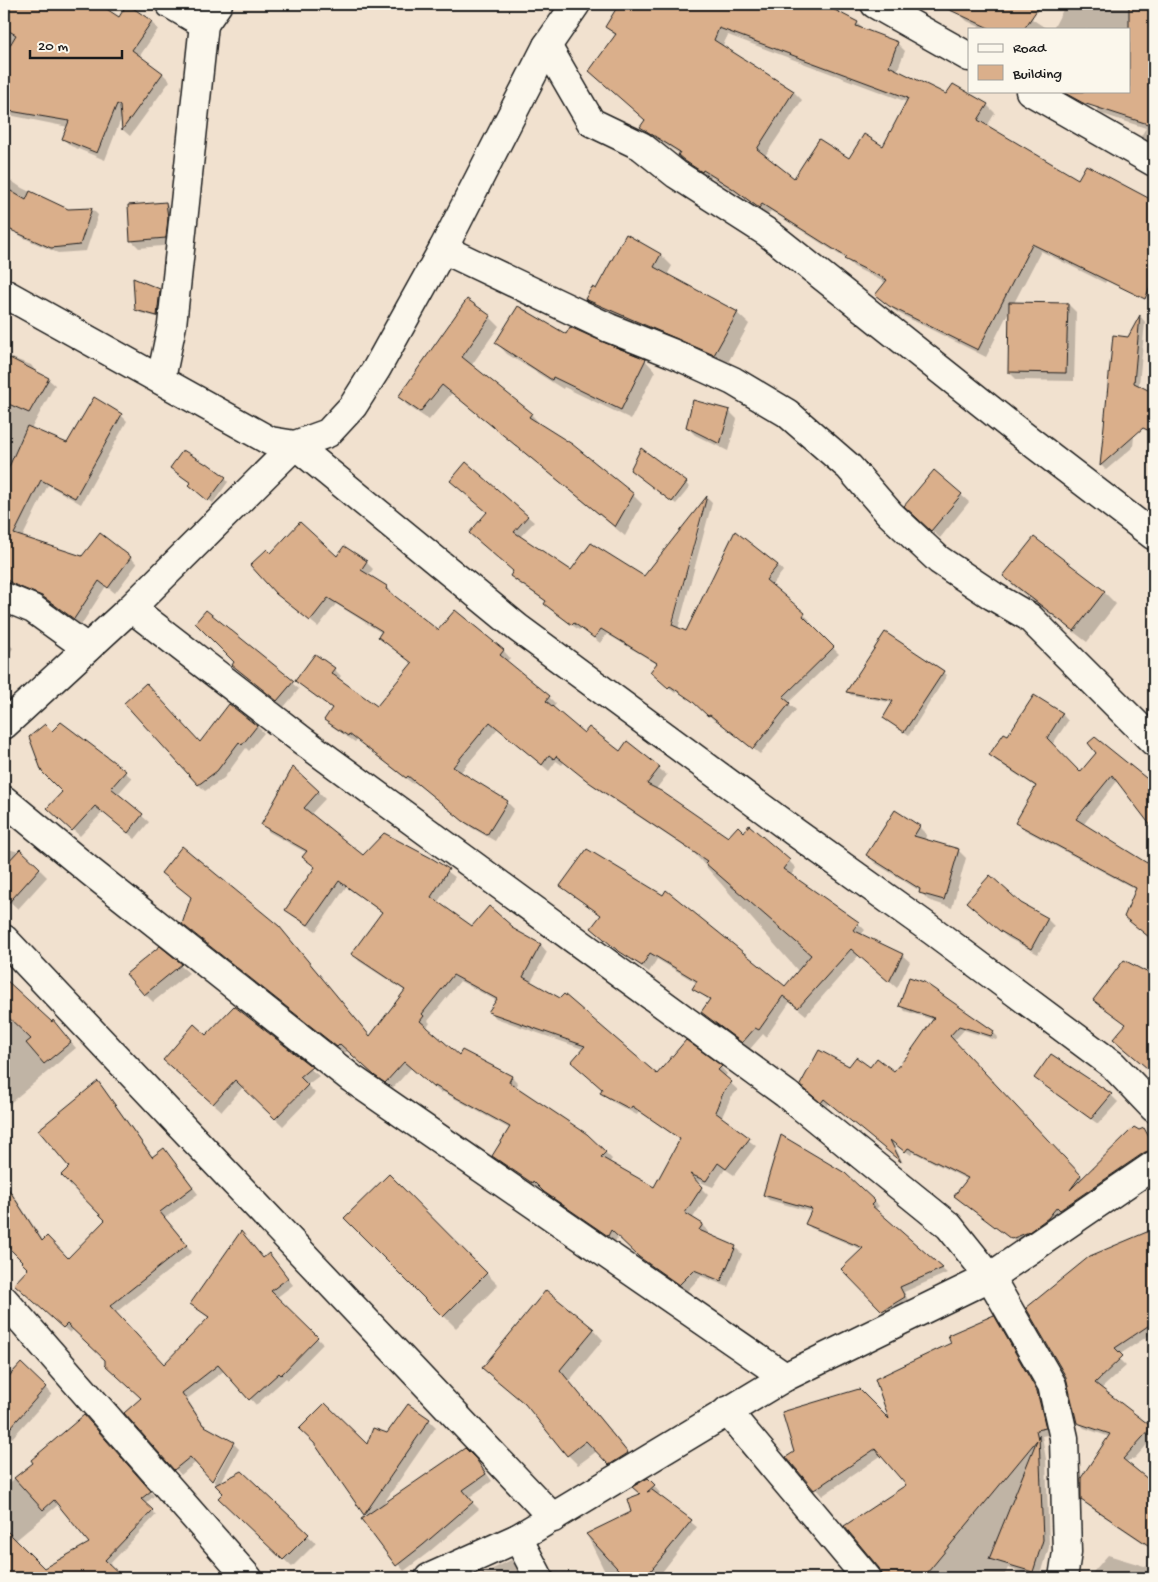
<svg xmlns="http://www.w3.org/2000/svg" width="1158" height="1582" viewBox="0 0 1158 1582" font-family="'Gochi Hand',sans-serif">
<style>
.shadow{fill:#0003;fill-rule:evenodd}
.building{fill:#daaf8b;stroke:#1c1c1c;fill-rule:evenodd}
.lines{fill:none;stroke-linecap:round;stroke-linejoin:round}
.street-casing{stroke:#1c1c1c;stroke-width:31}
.secondary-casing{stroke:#1c1c1c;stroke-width:31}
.street{stroke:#fbf7ec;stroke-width:28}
.secondary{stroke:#fbf7ec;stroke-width:28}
</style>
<rect width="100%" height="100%" fill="#f1e1cf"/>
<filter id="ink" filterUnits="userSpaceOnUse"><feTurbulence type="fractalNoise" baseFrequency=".02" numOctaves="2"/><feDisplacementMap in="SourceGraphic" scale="10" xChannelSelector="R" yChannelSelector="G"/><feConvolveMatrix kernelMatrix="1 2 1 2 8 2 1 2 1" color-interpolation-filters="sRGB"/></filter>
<g filter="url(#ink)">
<!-- shadow -->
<g class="shadow">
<polygon points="4,4 97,4 119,18 151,22 158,29 139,57 163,74 170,81 130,136 123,130 122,116 105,160 71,146 63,139 68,127 4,114"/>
<path d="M620,4H821L857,23L865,31L897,43L905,51L897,71L947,96L987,105L995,113L987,126L1079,181L1149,204L1105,283L1041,251L1014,303L1068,304L1076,312L1074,381L1017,380L1009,372L1010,309L986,357L898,313L885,303L886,283L854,267L846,259L771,211L767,215L741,196L711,177L710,179L695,169L679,155L680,154L650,135L642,127L646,121L616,36L606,27ZM728,35L907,102L883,148L795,180L765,156L802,100L794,92L722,47Z"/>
<polygon points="948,4 1017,4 1025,8 1033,16 1032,19 1047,29 984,29 967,21 959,13 962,7"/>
<polygon points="1066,4 1154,4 1154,147 1141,136 1146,128 1102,114 1094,106 1095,102 1071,91 1129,91 1129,29 1053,29"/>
<polygon points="4,176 22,188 68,211 92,209 98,215 86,251 58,253 24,238 4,225"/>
<polygon points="166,203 174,211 173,245 139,248 131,240"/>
<polygon points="626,236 661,255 672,266 667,275 737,313 749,324 726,366 598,311 587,299 596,291"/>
<polygon points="159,290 163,294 161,318 140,313 137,309"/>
<polygon points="490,317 499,326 471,366 531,414 540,424 633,495 642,504 625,536 452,393 429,420 408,406 399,397"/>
<polygon points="1141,317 1145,322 1133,447 1106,470 1101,465 1114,337 1128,338"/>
<polygon points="566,336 645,360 655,371 631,419 564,387 563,389 507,354 497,343"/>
<polygon points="4,355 31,365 37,373 48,379 55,385 31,429 68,444 121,415 127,421 81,504 48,485 22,538 83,558 130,557 137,564 115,593 106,586 81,625 50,602 41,598 34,592 39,585 4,574"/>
<polygon points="1154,405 1154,436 1144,427"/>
<polygon points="729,411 737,419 728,451 695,435 687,427"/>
<polygon points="642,450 690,487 676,504 635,473"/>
<path d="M466,464L534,522L520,537L571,572L644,578L707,498L712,503L678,629L687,632L778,565L783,571L771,586L810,620L808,623L839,654L788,703L796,710L760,754L716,720L715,721L700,707L677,691L675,693L657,678V664L607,634L600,643L581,628L579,630L551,610L545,604L547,602L517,582L511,576L514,572L488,512L452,481ZM703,515L671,632L669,631L699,519Z"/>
<polygon points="172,468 225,478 228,482 213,503 194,489 192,484"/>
<polygon points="961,495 969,502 940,538 914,514"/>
<polygon points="1034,539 1104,592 1116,604 1087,642 1016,588 1004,576"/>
<polygon points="271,554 337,558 366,562 373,569 368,576 387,587 394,594 393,596 439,632 503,650 510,658 506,662 549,697 556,704 552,709 584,735 620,753 627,743 667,775 656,789 728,839 789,861 796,868 791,875 850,936 859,924 865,930 861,935 902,955 910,962 897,988 859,955 806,1015 790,1002 766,1037 763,1034 750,1049 710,1019 703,1012 710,1001 694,988 697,983 657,959 649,972 626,956 599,935 602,916 569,893 562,886 784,987 799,972 694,853 599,790 564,762 562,765 556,761 549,771 498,728 460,773 507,802 514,809 495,841 472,828 415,782 413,784 357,740 355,742 333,727 326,720 333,709 304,688 334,669 341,676 338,680 377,707 413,664 379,636 382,633 336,604 318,627 277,594"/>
<polygon points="206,612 299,689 284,707 240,671"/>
<polygon points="4,640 13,648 4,662"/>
<polygon points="943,672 947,675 909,735 888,721 893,703 851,695 848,692"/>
<polygon points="1035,697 1062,714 1068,721 1052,745 1080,774 1098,753 1150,783 1154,787 1154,828 1118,780 1083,825 1154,869 1154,941 1132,923 1137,890 1023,829 1017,823 1036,787 996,761 990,755 1009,737"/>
<polygon points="62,723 132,778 117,795 149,822 135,839 103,812 80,836 55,814 64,792 52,733"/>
<polygon points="257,726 264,733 249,751 246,748 224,778 205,791 198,784 200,744"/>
<path d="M318,792L325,799L310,815L363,857L432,860L455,877L437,903L472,928L489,908L517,932L541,945L547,952L531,982L657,1076L721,1067L727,1074L724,1077L738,1090L731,1097L721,1119L756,1146L734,1175L725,1169L713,1187L692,1179L708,1195L692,1219L702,1225L709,1232L707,1235L735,1247L742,1254L728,1287L701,1276L687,1291L647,1264L618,1236L615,1242L553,1199L540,1187L539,1189L501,1163L494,1156L510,1129L443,1092L441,1093L411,1068L393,1088L348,1050L345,1053L183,923L278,927L371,1037L405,991L359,961L353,954L383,913L346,887L316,931L293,916L287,910L316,868L304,857L307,853L269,832L263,825ZM460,981L497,1001L490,1012L496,1018L583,1049L604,1090L602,1093L609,1100L637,1115L639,1111L681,1140L654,1189L609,1163L612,1159L605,1152L516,1088L518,1083L512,1077L459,1056L426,1029L430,1023L428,1021Z"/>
<polygon points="895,812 919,827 927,835 924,840 958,850 966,858 952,908 928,900 920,891 875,863 867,855"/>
<polygon points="4,848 23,853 47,877 18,909 4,896"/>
<polygon points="1020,904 1047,919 1054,926 1038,954 1008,938 974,909"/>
<polygon points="160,948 189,973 153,1002 145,994"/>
<polygon points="9,990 51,1023 53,1022 76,1048 4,1108 4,996"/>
<polygon points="1146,997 1154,1002 1154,1074 1123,1046 1127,1025 1095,1000"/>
<polygon points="901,1006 993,1032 998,1037 996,1040 964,1030 954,1041 1083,1178 1144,1129 1154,1144 1154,1156 1065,1214 1062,1211 1053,1223 1017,1243 955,1196 968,1180 913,1152 911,1155 892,1141 903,1163 829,1103 827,1106 806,1090 850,1068 870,1068 894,1073 909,1055 934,1020 905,1011"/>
<polygon points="234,1007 319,1076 307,1085 315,1093 283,1126 243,1087 222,1111 172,1068 206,1037"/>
<polygon points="1051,1055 1111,1095 1118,1102 1098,1124 1042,1084 1036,1078"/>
<polygon points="98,1083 104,1089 153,1157 164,1149 198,1194 165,1218 192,1252 115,1313 164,1366 209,1318 192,1304 269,1255 293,1285 276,1298 323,1344 288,1380 286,1378 256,1405 225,1370 187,1399 206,1428 196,1462 181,1475 125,1413 143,1398 74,1329 70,1333 22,1290 30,1269 24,1261 4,1242 4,1181 44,1242 68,1259 107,1220 71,1167"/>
<polygon points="844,1174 879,1206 875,1210 947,1273 904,1292 909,1302 887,1315 843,1269 863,1250 811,1228 807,1224 812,1212 769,1200 764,1195"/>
<polygon points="389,1176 498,1285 456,1328 346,1218"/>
<polygon points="1154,1214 1154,1225 1149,1217"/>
<polygon points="1154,1231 1154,1291 1148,1294 1154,1304 1154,1332 1108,1362 1120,1360 1126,1366 1101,1389 1152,1428 1154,1430 1154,1437 1135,1458 1094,1475 1110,1437 1084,1428 1078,1422 1091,1257"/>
<polygon points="993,1316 1000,1323 1044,1399 1052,1434 1042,1436 1046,1459 1049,1547 1040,1578 1008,1568 1003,1578 885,1578 883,1576 908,1486 882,1455 822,1496 788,1457 892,1423 953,1344"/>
<polygon points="593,1329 603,1340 569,1381 638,1464 621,1474 597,1451 578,1465 568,1455 530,1408 483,1368"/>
<polygon points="21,1365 52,1394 12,1438 4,1429 4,1376"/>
<polygon points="408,1406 429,1420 436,1427 381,1507 465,1449 482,1467 492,1481 468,1498 479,1509 429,1552 404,1571 362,1519 367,1516 315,1443 367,1447 388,1435"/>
<path d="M89,1421L154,1496L145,1504L156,1515L109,1565L100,1555L108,1578H4L10,1572L4,1566V1487ZM59,1504L91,1543L44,1569L15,1541Z"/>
<polygon points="234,1444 239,1449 220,1484 242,1472 316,1543 292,1567 220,1498 225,1493 214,1481"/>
<polygon points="1145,1478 1154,1485 1154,1550 1090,1507 1083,1500"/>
<polygon points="648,1479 660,1493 657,1495 697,1527 659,1576 661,1578 599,1578 606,1574 587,1535 633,1512"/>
<polygon points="1108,1555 1154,1569 1154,1578 1088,1578"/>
<polygon points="511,1560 518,1567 524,1578 474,1578"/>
</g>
<!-- building -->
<g class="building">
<polygon points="4,4 99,4 119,17 127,4 152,21 132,50 163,73 122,130 120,106 117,104 97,153 62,139 69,121 4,110 4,55 16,35 4,28"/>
<path d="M619,4H823L858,22L856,26L898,42L889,66L946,94L953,84L988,104L978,120L1078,179L1086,165L1154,201V278L1145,299L1032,244L978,350L889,306L875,295L887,280L844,259L846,257L762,204L759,208L732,188L703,170L702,172L685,161L678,155L680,152L640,127L645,120L589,71L616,34L605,27ZM719,28L908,98L883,146L864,134L849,158L819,139L794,178L757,149L794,91L714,40Z"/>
<polygon points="937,4 1041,4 1024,29 991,29"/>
<polygon points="1129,4 1154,4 1154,126 1083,103 1063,92 1129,91"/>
<polygon points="4,187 26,200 30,191 68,209 92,208 80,245 51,248 4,227"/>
<polygon points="166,202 168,218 166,238 130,241 128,205"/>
<polygon points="626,234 661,254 654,267 738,312 714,355 585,299 592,287 596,289"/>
<polygon points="133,278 160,289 157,316 135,310"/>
<polygon points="467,299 491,316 462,357 532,413 529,417 572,444 634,494 615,527 442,385 420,412 398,397"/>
<polygon points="1009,302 1068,303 1066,373 1008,372"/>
<polygon points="518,306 566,334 570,327 603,342 646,359 621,410 553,377 552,380 495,343"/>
<polygon points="1140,315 1134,383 1154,393 1154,433 1143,428 1100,466 1113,335 1128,337"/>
<polygon points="10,358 49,378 29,413 4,402 4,372"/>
<polygon points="94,397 122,414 75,498 41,480 14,534 82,556 100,533 131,557 108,588 99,581 74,619 42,596 13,584 4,578 4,478 27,426 67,443"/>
<polygon points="693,400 730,410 720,444 686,427"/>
<polygon points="641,448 687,482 672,502 630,470"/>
<polygon points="183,450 206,464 207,463 226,477 208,501 189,485 191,483 170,468"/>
<polygon points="466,462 528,516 514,532 571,570 591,543 644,576 707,496 672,625 686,631 735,531 778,565 766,580 805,613 803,616 834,647 783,697 790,703 753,749 710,715 708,716 692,701 670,686 668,688 650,672 657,663 601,629 594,638 574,623 572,625 544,604 546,601 510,576 513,571 469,533 487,512 450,481"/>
<polygon points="934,470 962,494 931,531 904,506"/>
<polygon points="300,522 337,556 344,546 367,561 361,570 387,586 386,589 438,630 455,610 504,650 500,655 550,696 546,701 584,733 589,727 620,751 627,741 660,767 647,784 661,791 728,837 738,826 744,832 749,825 790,860 783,869 859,922 853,930 903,954 889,982 851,949 798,1008 783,996 759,1030 755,1028 742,1043 701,1012 710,999 692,989 697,981 650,953 642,966 617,950 591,928 601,915 560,886 587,849 663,895 666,890 785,986 811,955 705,863 707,861 590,783 556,756 554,759 549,755 542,765 490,722 453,767 508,801 487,835 463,821 408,776 406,778 349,734 348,736 324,720 332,708 295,681 315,654 335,668 331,673 377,706 412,663 378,637 382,631 328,598 310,621 276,594 250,565 267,549 271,553"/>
<polygon points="1034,537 1105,591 1074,631 1003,576"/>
<polygon points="206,610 294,681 277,701 232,665 234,662 195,623"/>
<polygon points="885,632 944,671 904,732 883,718 893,701 846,692"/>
<polygon points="146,683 200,742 229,704 257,726 242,745 239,742 217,771 198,785 124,703"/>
<polygon points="1034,695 1063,713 1047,738 1080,772 1096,753 1088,743 1095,737 1151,782 1154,786 1154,830 1112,775 1076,819 1147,863 1154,847 1154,941 1124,917 1136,888 1015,823 1036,786 989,755 1004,733 1008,735"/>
<polygon points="61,722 126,771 111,788 143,814 128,833 95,806 72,831 47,808 62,792 42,772 29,737 45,724 52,731"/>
<path d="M293,767L319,791L304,808L363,855L384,833L433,859L449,869L431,897L472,926L489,906L513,927L512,928L541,944L523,977L560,998L564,994L657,1074L686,1040L722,1066L718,1070L732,1082L724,1091L715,1112L750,1138L726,1169L718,1163L706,1181L690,1174L702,1187L685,1213L703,1224L699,1230L736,1246L721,1281L694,1270L679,1285L639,1257L611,1230L608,1236L544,1192L533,1181L532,1183L492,1156L510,1127L435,1086L434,1088L404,1062L385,1083L375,1076L340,1044L337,1047L182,924L191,897L161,873L182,846L279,926L370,1036L405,990L351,954L382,912L339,881L308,925L285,910L315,867L302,857L307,851L261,825ZM453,975L497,999L488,1012L585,1046L571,1062L602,1089L600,1093L630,1109L632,1106L680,1139L654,1187L601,1157L606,1152L587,1134L509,1082L512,1076L462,1050L459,1055L420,1021L424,1016L422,1014Z"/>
<polygon points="895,810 920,826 914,836 959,849 944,900 919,893 920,889 866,855"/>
<polygon points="20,849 40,868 4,908 4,866"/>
<polygon points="990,875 1021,903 1048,918 1031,949 1000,931 966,902"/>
<polygon points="160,946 182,964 144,995 126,974"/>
<polygon points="1124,960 1154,976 1154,1074 1113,1039 1126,1024 1093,1000"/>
<polygon points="909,977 924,982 994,1031 991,1036 959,1026 950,1036 1081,1175 1070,1190 1134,1127 1139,1130 1144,1128 1154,1146 1154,1150 1145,1152 1060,1210 1057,1207 1048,1218 1029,1232 1011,1239 954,1196 968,1178 908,1148 905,1152 890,1140 901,1162 824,1099 821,1103 800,1085 819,1050 849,1066 856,1057 870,1067 877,1058 894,1071 908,1055 934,1018 899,1006"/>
<polygon points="4,978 52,1022 53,1020 71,1042 44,1064 26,1043 31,1039 4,1013"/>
<polygon points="234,1006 312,1067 300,1077 308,1085 275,1119 235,1080 213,1104 163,1060 194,1024 206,1035"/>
<polygon points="1051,1054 1112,1094 1091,1119 1034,1078"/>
<polygon points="98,1081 152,1157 164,1148 193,1187 160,1212 187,1245 110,1306 164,1364 209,1317 190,1304 241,1231 263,1258 269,1253 288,1278 271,1291 318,1337 281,1375 279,1373 249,1400 218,1365 182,1393 203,1425 234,1442 212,1481 190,1457 174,1470 124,1413 141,1398 105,1365 105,1360 67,1324 63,1328 14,1284 28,1269 21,1262 22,1261 4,1243 4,1182 42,1241 47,1236 68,1258 105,1220 61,1175 69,1167 38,1130"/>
<polygon points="781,1135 845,1173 875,1201 871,1205 943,1268 900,1287 905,1297 882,1311 841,1269 863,1248 805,1224 812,1209 763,1195"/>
<polygon points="389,1174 487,1273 443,1317 344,1218"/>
<polygon points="1154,1229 1154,1322 1115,1348 1123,1356 1095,1383 1152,1427 1123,1459 1154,1484 1154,1549 1081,1500 1081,1478 1110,1434 1077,1423 1066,1377 1026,1308 1090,1256"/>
<polygon points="546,1290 594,1329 560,1370 628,1453 609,1465 586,1441 567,1456 525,1404 482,1368"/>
<polygon points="994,1315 1037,1391 1046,1428 1036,1430 1038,1439 1039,1435 1043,1540 1033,1572 989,1559 1037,1440 923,1578 884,1578 879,1568 844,1526 906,1485 875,1449 814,1490 786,1457 794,1452 782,1412 859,1389 889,1419 875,1379 951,1343 948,1335"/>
<polygon points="21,1363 46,1387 4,1435 4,1382"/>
<polygon points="325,1403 367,1444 373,1428 387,1433 408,1404 430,1419 364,1515 314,1443 299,1429"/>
<polygon points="84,1415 151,1491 141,1499 153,1510 105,1560 124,1578 4,1578 4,1528 44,1568 89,1543 54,1500 43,1510 14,1478 33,1463 31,1460"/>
<polygon points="465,1448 476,1459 486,1474 463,1490 473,1502 423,1545 396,1566 361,1519"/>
<polygon points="242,1471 309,1534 283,1560 218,1498 223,1493 215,1485"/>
<polygon points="648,1478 655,1485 647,1492 652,1490 692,1520 645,1578 626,1578 586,1534 631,1512 627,1499 640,1494 632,1487"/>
</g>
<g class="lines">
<defs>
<g id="street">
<polyline points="875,4 969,57"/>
<polyline points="204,24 218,4"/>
<polyline points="547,46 591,122 641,146 676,174 768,233 1021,434 1154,536"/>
<polyline points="1030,91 1154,162"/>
<polyline points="443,249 609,328 672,353 733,381 787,413 849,467 890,514 939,560 993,596 1029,617 1154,742"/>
<polyline points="161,379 172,325 204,24 170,4"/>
<polyline points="4,597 33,609 87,648"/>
<polyline points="131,608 303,741 786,1094 949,1226 990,1277 1052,1385 1064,1438 1067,1552 1063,1578"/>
<polyline points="4,725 131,608 295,445 518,628 796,833 933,931 1113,1065 1154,1108"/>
<polyline points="4,800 91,872 351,1078 785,1377"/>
<polyline points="4,939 553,1518"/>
<polyline points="4,1300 248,1578"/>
<polyline points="727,1411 867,1578"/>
<polyline points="518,1538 539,1578"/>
<polyline points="429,1578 518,1538 785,1377 990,1277 1154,1165"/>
</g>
<polyline id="secondary" points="4,293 270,441 295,445 328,433 353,406 377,368 443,249 547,46 576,4"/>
</defs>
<!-- street casing -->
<use href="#street" class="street-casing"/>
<!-- secondary casing -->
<use href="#secondary" class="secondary-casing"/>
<!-- street -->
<use href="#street" class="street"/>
<!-- secondary -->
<use href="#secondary" class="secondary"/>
</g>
</g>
<!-- margin -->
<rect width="1158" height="1582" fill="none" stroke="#fbf7ec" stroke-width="20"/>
<rect x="10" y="10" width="1138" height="1562" fill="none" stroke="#1c1c1c" stroke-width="2" filter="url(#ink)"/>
<!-- legend -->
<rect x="968" y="28" width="162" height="65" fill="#fbf7ec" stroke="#a29f99"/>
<rect x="978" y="44" width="25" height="8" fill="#fbf7ec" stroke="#a29f99"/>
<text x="1013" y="52" font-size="15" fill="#1c1c1c">Road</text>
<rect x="978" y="65" width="25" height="15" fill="#daaf8b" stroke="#a29f99"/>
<text x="1013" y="78" font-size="15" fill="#1c1c1c">Building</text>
<!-- scale -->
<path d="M30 50v8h92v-8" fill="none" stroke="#1c1c1c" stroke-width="2.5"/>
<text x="38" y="50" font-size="15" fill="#1c1c1c" stroke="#fbf7ec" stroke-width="4" paint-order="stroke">20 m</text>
</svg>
